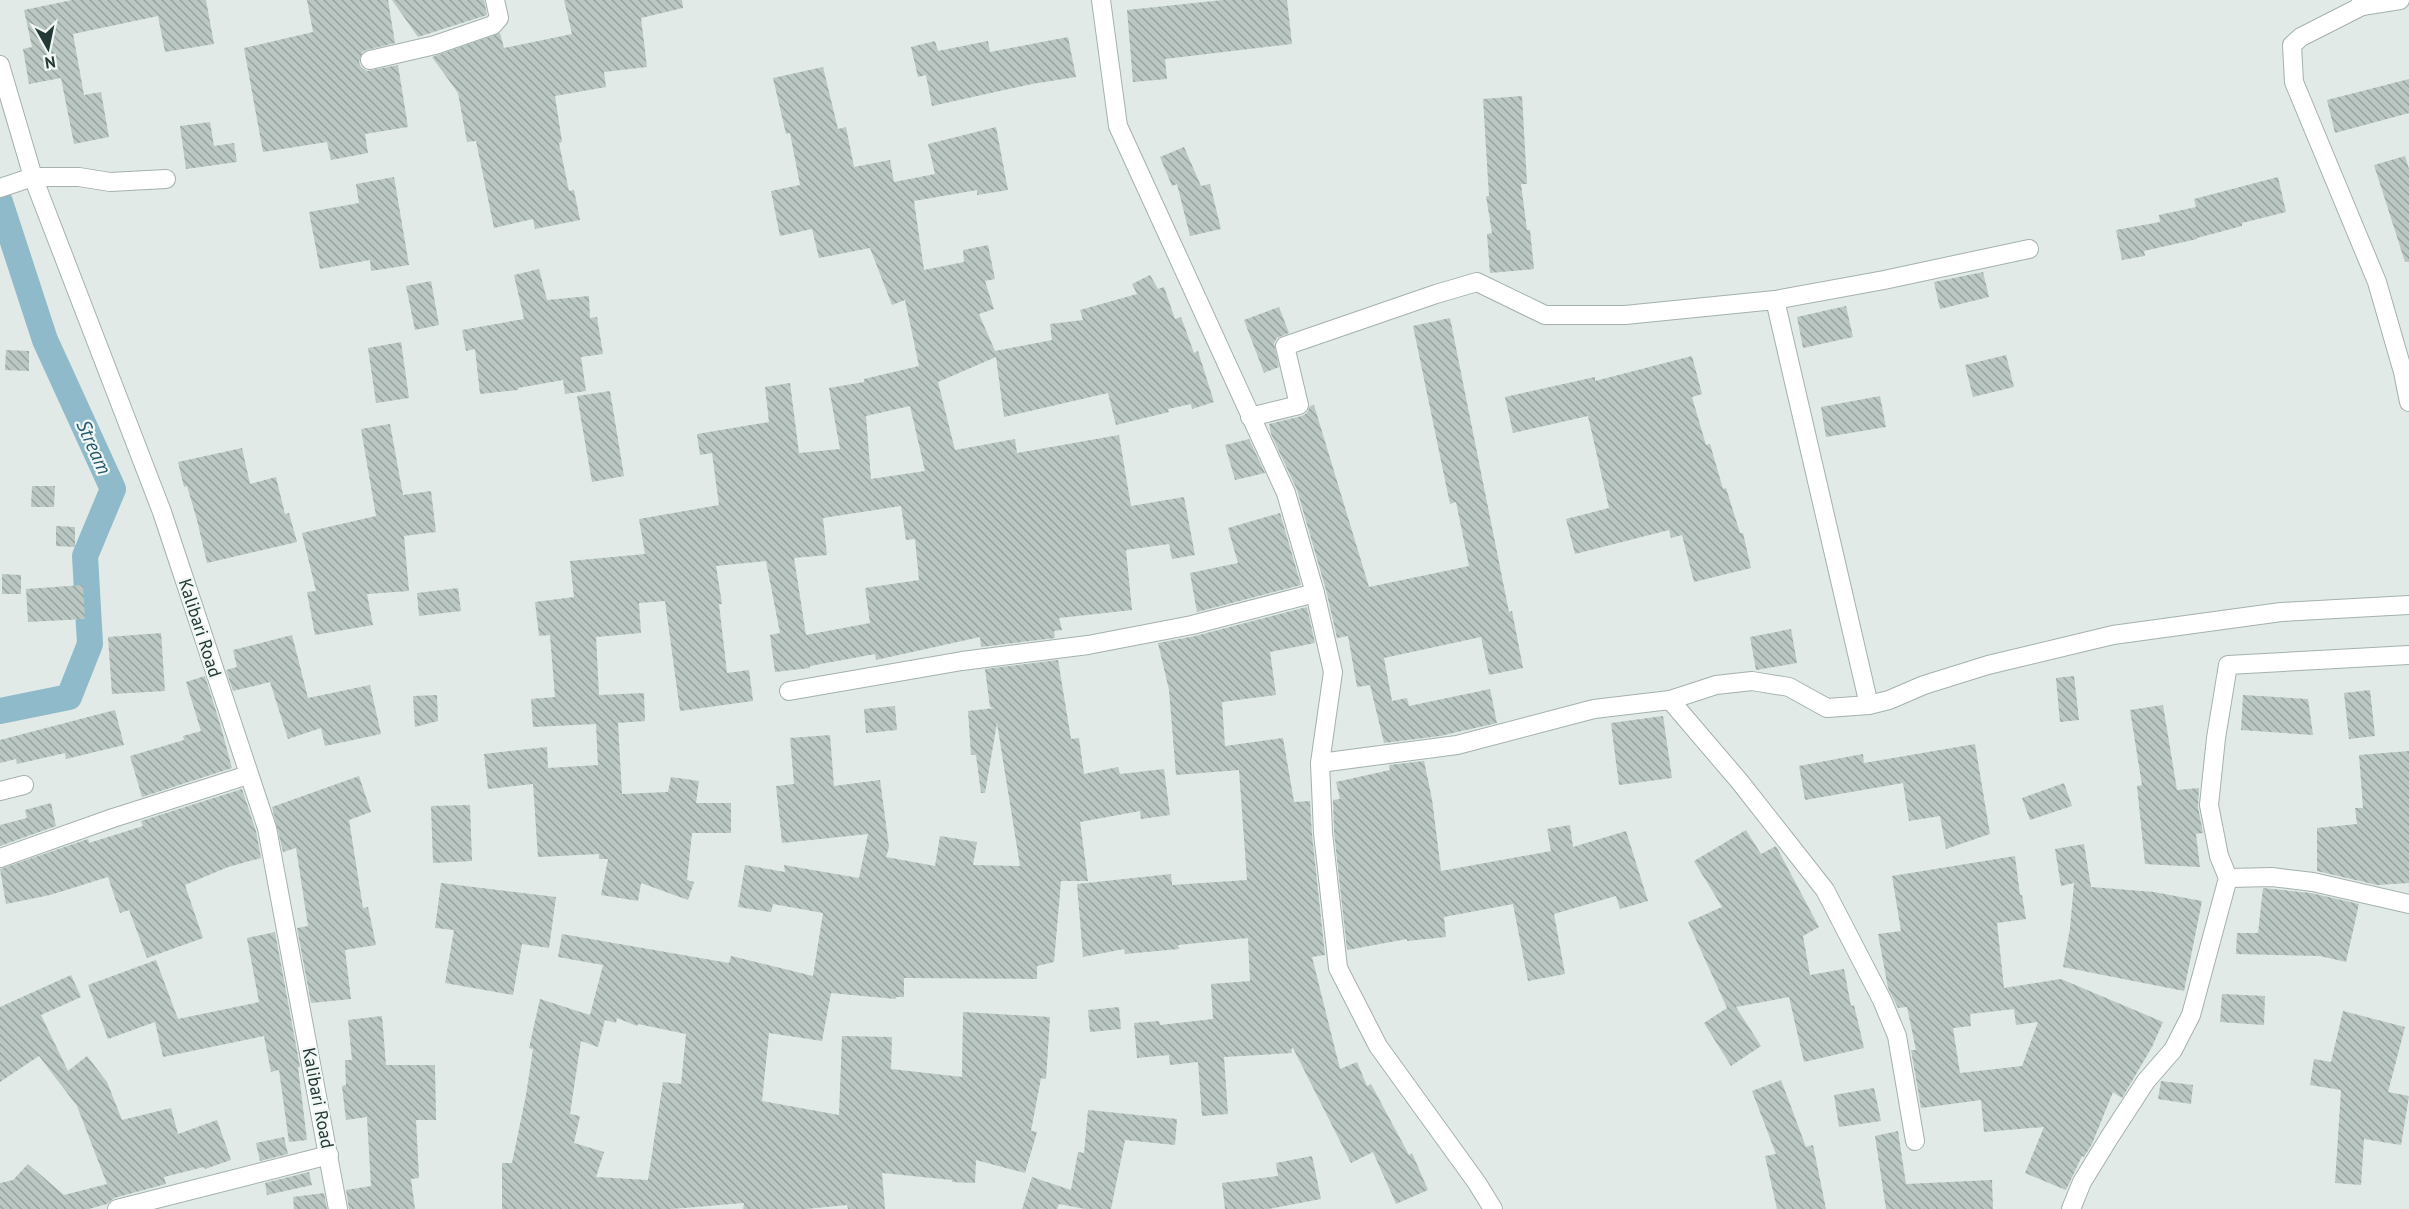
<svg xmlns="http://www.w3.org/2000/svg" width="2409" height="1209" viewBox="0 0 2409 1209" font-family="'PT Sans',sans-serif">
<style>
.lines{fill:none;stroke-linecap:round;stroke-linejoin:round}
.canal{stroke:#8fbac9;stroke-width:26}
.building{fill:url(#building-back-hatch);fill-rule:evenodd}
.minor-casing{stroke:#a4b1ae;stroke-width:20}
.minor{stroke:#fff;stroke-width:18}
.labels{text-anchor:middle;stroke-width:4.5;stroke-linejoin:round;paint-order:stroke}
.street-label{font-size:18px;fill:#233935;stroke:#f1f7f5}
.water-label{font-size:20px;font-style:italic;fill:#24596e;stroke:#f1f7f5}
</style>
<defs>
<pattern id="building-back-hatch" width="6" height="6" patternUnits="userSpaceOnUse" patternTransform="scale(1.5)"><rect width="6" height="6" fill="#bac7c3"/><path d="M-1 5l2 2M0 0l6 6M5-1l2 2" fill="none" stroke="#97a39f"/></pattern>
</defs>
<rect width="100%" height="100%" fill="#e1eae7"/>
<g class="lines">
<!-- canal -->
<polyline class="canal" points="0,202 45,340 113,489 85,556 90,644 69,697 0,711"/>
</g>
<!-- building -->
<g class="building">
<polygon points="72,0 206,0 214,44 165,52 158,16 73,34 84,95 101,92 109,137 74,144 61,78 29,84 23,49 32,47 24,10"/>
<polygon points="307,0 388,0 395,43 363,51 359,62 361,67 367,71 398,65 408,127 365,134 368,153 331,160 327,142 263,152 244,48 313,32"/>
<polygon points="392,0 484,0 487,15 418,37"/>
<polygon points="564,0 682,0 683,8 641,18 647,67 604,72 606,87 555,96 562,142 559,143 569,191 574,190 580,220 535,229 533,219 494,228 476,141 467,142 458,93 432,57 500,33 504,48 572,34"/>
<polygon points="1223,0 1287,0 1292,44 1165,59 1167,79 1133,82 1127,10"/>
<polygon points="1068,37 1076,77 1032,84 932,106 926,75 918,77 911,47 935,41 938,51 988,41 990,52"/>
<path d="M823,67L838,129L846,127L854,167L890,160L894,182L935,174L928,144L996,127L1008,190L977,195V190L914,201L924,270L964,262L963,250L988,245L995,279L985,281L994,309L979,314L995,351L1052,340L1050,324L1083,320L1080,310L1137,294L1132,284L1150,275L1158,289L1164,287L1175,319L1181,317L1194,353L1198,351L1214,402L1192,409L1191,404L1168,409L1169,412L1116,425L1108,393L1004,417L996,357L938,382L955,450L1015,439L1017,453L1119,435L1131,506L1184,497L1195,555L1172,559L1169,544L1126,550L1132,610L1059,618L1062,630L1054,631L1055,638L981,647L980,637L876,660L875,654L810,666V668L775,672L770,635L780,633L766,561L716,566L722,604H719L727,673L749,670L753,701L680,711L665,601L639,603L641,633L596,637L599,695L644,693L645,721L618,723L622,794L668,792L671,777L699,781L696,803H731V833H692L687,880L694,882L688,900L641,883L638,901L601,895L608,859H599V854L538,857L533,784L488,789L484,754L547,747L548,768L598,765L596,724L533,727L531,699L555,697L550,635L539,636L535,602L574,597L570,561L645,554L639,519L719,505L712,453L700,455L697,434L769,422L765,387L790,383L799,453L840,449L829,388L864,382V379L919,366L905,300L892,305L870,248L819,258L812,229L780,236L771,191L800,185L790,133L786,134L773,78ZM910,406L925,471L871,479L866,416ZM901,506L906,540L915,539L919,580L865,588L870,623L806,635L794,558L827,555L823,518Z"/>
<polygon points="2409,79 2409,113 2335,133 2327,100"/>
<polygon points="1522,96 1527,184 1521,184 1527,230 1530,230 1534,269 1490,273 1487,234 1492,233 1486,196 1489,196 1483,99"/>
<polygon points="210,122 214,146 234,143 237,162 186,169 180,126"/>
<polygon points="1184,147 1201,186 1210,184 1221,229 1190,236 1177,184 1172,186 1160,157"/>
<polygon points="2405,156 2409,169 2409,262 2405,262 2374,165"/>
<polygon points="394,177 409,265 371,271 370,260 320,269 309,212 359,203 356,184"/>
<polygon points="2278,177 2286,212 2242,223 2242,226 2197,238 2197,239 2144,251 2145,256 2122,260 2116,230 2160,222 2159,215 2196,207 2194,199"/>
<polygon points="539,269 547,300 589,296 590,318 597,317 603,354 581,357 586,391 565,394 563,380 518,388 518,390 480,394 475,349 466,351 462,330 524,319 514,275"/>
<polygon points="1983,272 1989,297 1940,309 1934,282"/>
<polygon points="431,281 439,325 415,330 406,286"/>
<polygon points="1846,306 1853,337 1803,348 1797,317"/>
<polygon points="1279,307 1289,333 1277,338 1274,343 1279,367 1264,373 1244,320"/>
<polygon points="1450,318 1509,612 1512,611 1523,668 1489,675 1481,637 1384,658 1392,701 1407,698 1409,706 1490,689 1497,723 1440,736 1384,743 1370,685 1357,687 1348,636 1337,638 1326,590 1297,490 1271,434 1269,424 1302,416 1307,413 1310,406 1314,405 1369,587 1469,566 1456,502 1450,504 1413,326"/>
<polygon points="401,342 409,398 376,403 368,348"/>
<polygon points="6,350 29,351 29,371 5,370"/>
<polygon points="2006,355 2014,387 1973,397 1965,365"/>
<polygon points="1692,356 1702,394 1692,397 1706,445 1710,444 1723,489 1726,488 1740,533 1743,533 1751,568 1694,582 1682,535 1671,538 1669,530 1575,554 1566,519 1609,508 1588,416 1513,433 1505,397 1595,377 1595,381"/>
<polygon points="610,391 624,476 592,482 577,396"/>
<polygon points="1880,396 1886,427 1826,437 1821,407"/>
<polygon points="390,424 403,495 431,491 436,532 404,536 409,591 367,594 373,625 315,635 307,592 316,591 302,533 376,516 361,429"/>
<polygon points="1249,439 1265,473 1235,480 1225,445"/>
<polygon points="242,448 250,484 276,477 285,514 289,513 297,542 207,563 197,520 187,486 184,487 178,462"/>
<polygon points="32,486 55,486 54,507 31,507"/>
<polygon points="1280,513 1301,585 1197,612 1190,573 1238,563 1228,528"/>
<polygon points="56,526 75,527 75,547 56,546"/>
<polygon points="2,574 21,575 21,594 2,594"/>
<polygon points="83,585 85,619 28,622 26,589"/>
<polygon points="458,588 461,611 419,616 417,593"/>
<polygon points="1307,607 1315,643 1270,652 1276,695 1222,702 1225,746 1283,738 1294,802 1310,801 1312,834 1325,955 1312,957 1340,1069 1357,1062 1367,1086 1371,1084 1409,1155 1412,1153 1428,1190 1396,1204 1373,1152 1351,1163 1293,1048 1291,1049 1292,1053 1224,1057 1228,1114 1202,1116 1198,1062 1170,1065 1169,1055 1137,1058 1134,1023 1159,1021 1160,1025 1213,1019 1211,984 1250,981 1248,938 1178,945 1179,949 1125,954 1124,949 1083,957 1077,884 1171,874 1172,885 1247,880 1239,770 1176,775 1169,690 1158,643 1195,636"/>
<polygon points="1791,629 1797,663 1756,670 1750,637"/>
<polygon points="161,633 165,691 112,694 108,637"/>
<polygon points="292,635 308,698 370,685 381,734 325,746 321,728 288,739 270,682 233,691 226,670 237,667 233,650"/>
<path d="M1058,660L1071,739L1079,738L1084,774L1118,767L1120,774L1164,769L1170,815L1141,819L1140,811L1080,822L1088,881H1061L1054,962L1037,966V979L904,978V997H896V999L831,993L822,1041L769,1033L762,1101L839,1115L842,1036L892,1037L891,1069L962,1077L963,1012L1050,1017L1046,1079L1041,1078L1031,1131L1037,1132L1025,1173L976,1160L975,1183L952,1182V1180L882,1173L885,1209H848L847,1205L806,1209H743L744,1203L672,1209H502V1163H512L526,1095L533,1049L529,1048L540,999L590,1015L603,965L558,957L562,934L729,963L731,956L813,976L823,913L773,904L771,912L738,907L745,865L785,872L784,865L859,878L868,834L782,843L776,786L794,784L790,738L830,735L834,786L880,780L889,847L886,857L935,866L940,836L977,842L973,865L1020,866L997,723L985,793H981L976,755H971L968,711L995,708L990,707L985,669ZM617,1018L637,1026L638,1024L686,1034L681,1084L663,1082L648,1180L596,1177L604,1152L574,1143L580,1116L570,1114L581,1041L598,1047L605,1020L616,1023Z"/>
<polygon points="205,676 221,727 232,768 142,797 130,756 184,740 183,736 201,731 186,682"/>
<polygon points="2074,676 2079,720 2060,722 2056,678"/>
<polygon points="2370,690 2375,736 2349,739 2344,693"/>
<polygon points="437,695 438,721 415,727 413,696"/>
<polygon points="2243,695 2308,699 2313,735 2241,730"/>
<polygon points="2163,705 2177,790 2199,788 2198,807 2203,833 2196,834 2200,867 2145,864 2137,786 2142,785 2130,710"/>
<polygon points="895,706 897,730 866,733 864,709"/>
<polygon points="115,710 124,745 66,759 65,753 17,764 16,759 0,763 0,740"/>
<polygon points="1663,716 1672,778 1619,785 1611,723"/>
<polygon points="1975,744 1990,834 1946,849 1940,816 1909,821 1903,783 1805,800 1799,766 1863,754 1864,763"/>
<polygon points="2409,751 2409,883 2377,885 2317,871 2317,828 2357,824 2355,808 2363,808 2359,755"/>
<polygon points="1424,761 1432,799 1441,871 1551,851 1547,829 1570,825 1573,847 1626,831 1648,901 1620,909 1616,896 1554,914 1565,974 1528,981 1513,904 1444,917 1446,937 1407,941 1407,939 1347,950 1334,832 1333,800 1340,799 1336,782 1390,770 1389,765"/>
<polygon points="359,776 371,812 349,820 363,908 368,907 376,945 345,950 351,999 311,1003 297,928 308,926 296,848 283,852 272,807"/>
<polygon points="2064,783 2072,806 2030,820 2022,798"/>
<polygon points="242,789 256,831 261,858 228,867 185,885 203,938 147,958 129,910 120,913 108,877 50,895 6,904 0,869 88,839 89,843 143,826 141,821"/>
<polygon points="51,803 56,826 0,846 0,825 27,818 25,810"/>
<polygon points="470,805 472,861 433,863 431,806"/>
<polygon points="1746,830 1761,854 1776,846 1819,927 1803,936 1810,975 1844,969 1851,1006 1854,1005 1864,1048 1804,1062 1789,997 1736,1007 1761,1046 1731,1066 1704,1023 1727,1008 1688,922 1722,907 1694,861"/>
<polygon points="2084,844 2091,887 2154,892 2202,901 2184,991 2063,967 2070,928 2074,883 2061,886 2055,849"/>
<path d="M2015,856L2020,895H2022L2026,919L1997,923L2004,988L2061,979L2163,1022L2152,1047L2122,1098L2113,1092L2092,1144L2084,1157L2082,1156L2066,1190L2025,1173L2044,1127L1984,1132L1981,1100L1921,1108L1911,1050H1916L1907,1007L1898,1008L1888,988L1878,934L1901,931L1892,876ZM2014,1009L2016,1025L2038,1022L2022,1066L1960,1073L1953,1028L1971,1026L1970,1014Z"/>
<polygon points="441,883 556,897 549,948 522,944 513,995 445,983 454,930 435,928"/>
<polygon points="2263,888 2311,893 2359,904 2346,962 2320,956 2236,954 2237,933 2258,933"/>
<polygon points="275,932 300,1067 298,1067 307,1140 289,1142 279,1070 271,1072 264,1036 163,1057 155,1022 108,1039 88,985 156,960 178,1019 259,1002 247,938"/>
<polygon points="71,975 81,997 41,1015 68,1071 87,1056 107,1082 122,1120 171,1108 178,1134 217,1120 231,1160 205,1169 204,1167 164,1177 166,1184 114,1198 107,1204 89,1209 0,1209 0,1183 13,1180 28,1164 64,1195 107,1184 77,1106 39,1056 0,1082 0,1007"/>
<polygon points="2222,994 2265,996 2264,1025 2220,1022"/>
<polygon points="1119,1007 1121,1029 1090,1032 1088,1010"/>
<polygon points="2343,1011 2405,1027 2388,1092 2409,1096 2401,1145 2364,1139 2361,1185 2335,1183 2341,1090 2310,1085 2314,1059 2331,1062"/>
<polygon points="382,1016 386,1065 435,1065 436,1120 416,1120 419,1178 411,1179 415,1209 349,1209 346,1190 371,1186 367,1117 346,1120 342,1086 346,1085 345,1060 352,1060 348,1020"/>
<polygon points="1781,1080 1806,1147 1813,1145 1826,1209 1777,1209 1765,1156 1776,1154 1752,1091"/>
<polygon points="2161,1081 2193,1085 2191,1104 2158,1099"/>
<polygon points="1874,1088 1881,1121 1839,1127 1834,1095"/>
<polygon points="1088,1110 1177,1119 1175,1145 1125,1140 1111,1209 1085,1209 1059,1204 1057,1209 1022,1209 1032,1177 1071,1190 1078,1152 1084,1153"/>
<polygon points="1898,1131 1906,1184 1992,1180 1993,1209 1886,1209 1875,1136"/>
<polygon points="284,1137 288,1154 260,1161 256,1143"/>
<polygon points="1312,1156 1321,1199 1269,1209 1225,1209 1222,1183 1278,1176 1276,1163"/>
<polygon points="309,1172 312,1185 267,1195 265,1183"/>
<polygon points="324,1193 327,1209 294,1209 293,1197"/>
</g>
<g class="lines">
<defs>
<g id="minor">
<polyline points="1101,0 1118,126 1286,493 1315,593 1333,672 1320,763 1323,833 1338,968 1378,1046 1477,1183 1493,1209"/>
<polyline points="2361,0 2362,6 2301,37 2292,45 2294,82 2377,282 2403,372 2409,402"/>
<polyline points="2362,6 2400,0"/>
<polyline points="370,60 435,45 493,25 499,18 495,0"/>
<polyline points="0,65 33,177 162,512 267,828 338,1209"/>
<polyline points="0,188 33,177 79,177 110,182 166,179"/>
<polyline points="1775,300 1869,705"/>
<polyline points="1250,417 1299,405 1285,346 1436,294 1477,282 1545,315 1625,315 1775,300 1884,280 2029,249"/>
<polyline points="789,691 962,661 1088,645 1192,625 1315,593"/>
<polyline points="1670,700 1716,685 1752,681 1789,687 1827,708 1869,705 1889,700 1924,685 1988,665 2113,635 2281,612 2409,605"/>
<polyline points="1320,763 1457,745 1594,709 1670,700 1740,782 1825,890 1882,1000 1897,1036 1915,1141"/>
<polyline points="0,791 24,785"/>
<polyline points="0,858 113,818 248,775"/>
<polyline points="2228,878 2272,877 2313,882 2409,904"/>
<polyline points="117,1209 329,1155"/>
<polyline points="2071,1209 2082,1182 2109,1138 2146,1081 2173,1050 2191,1015 2228,878 2219,856 2209,805 2216,738 2228,665 2409,655"/>
</g>
</defs>
<!-- minor casing -->
<use href="#minor" class="minor-casing"/>
<!-- minor -->
<use href="#minor" class="minor"/>
</g>
<g class="labels">
<!-- street labels -->
<g class="street-label">
<text transform="translate(200 628) rotate(72)" y="6">Kalibari Road</text>
<text transform="translate(318 1098) rotate(79)" y="6">Kalibari Road</text>
</g>
<!-- water labels -->
<g class="water-label">
<text transform="translate(94 447) rotate(66)" y="7">Stream</text>
</g>
</g>
<!-- north arrow -->
<g transform="translate(48 48) rotate(171)" stroke="#f1f7f5" stroke-width="4.5" paint-order="stroke">
<path d="M0-4.5L10 22L0 15L-10 22Z" fill="#233935"/>
<text y="-9" font-size="16" font-weight="bold" text-anchor="middle" fill="#233935">N</text>
</g>
</svg>
